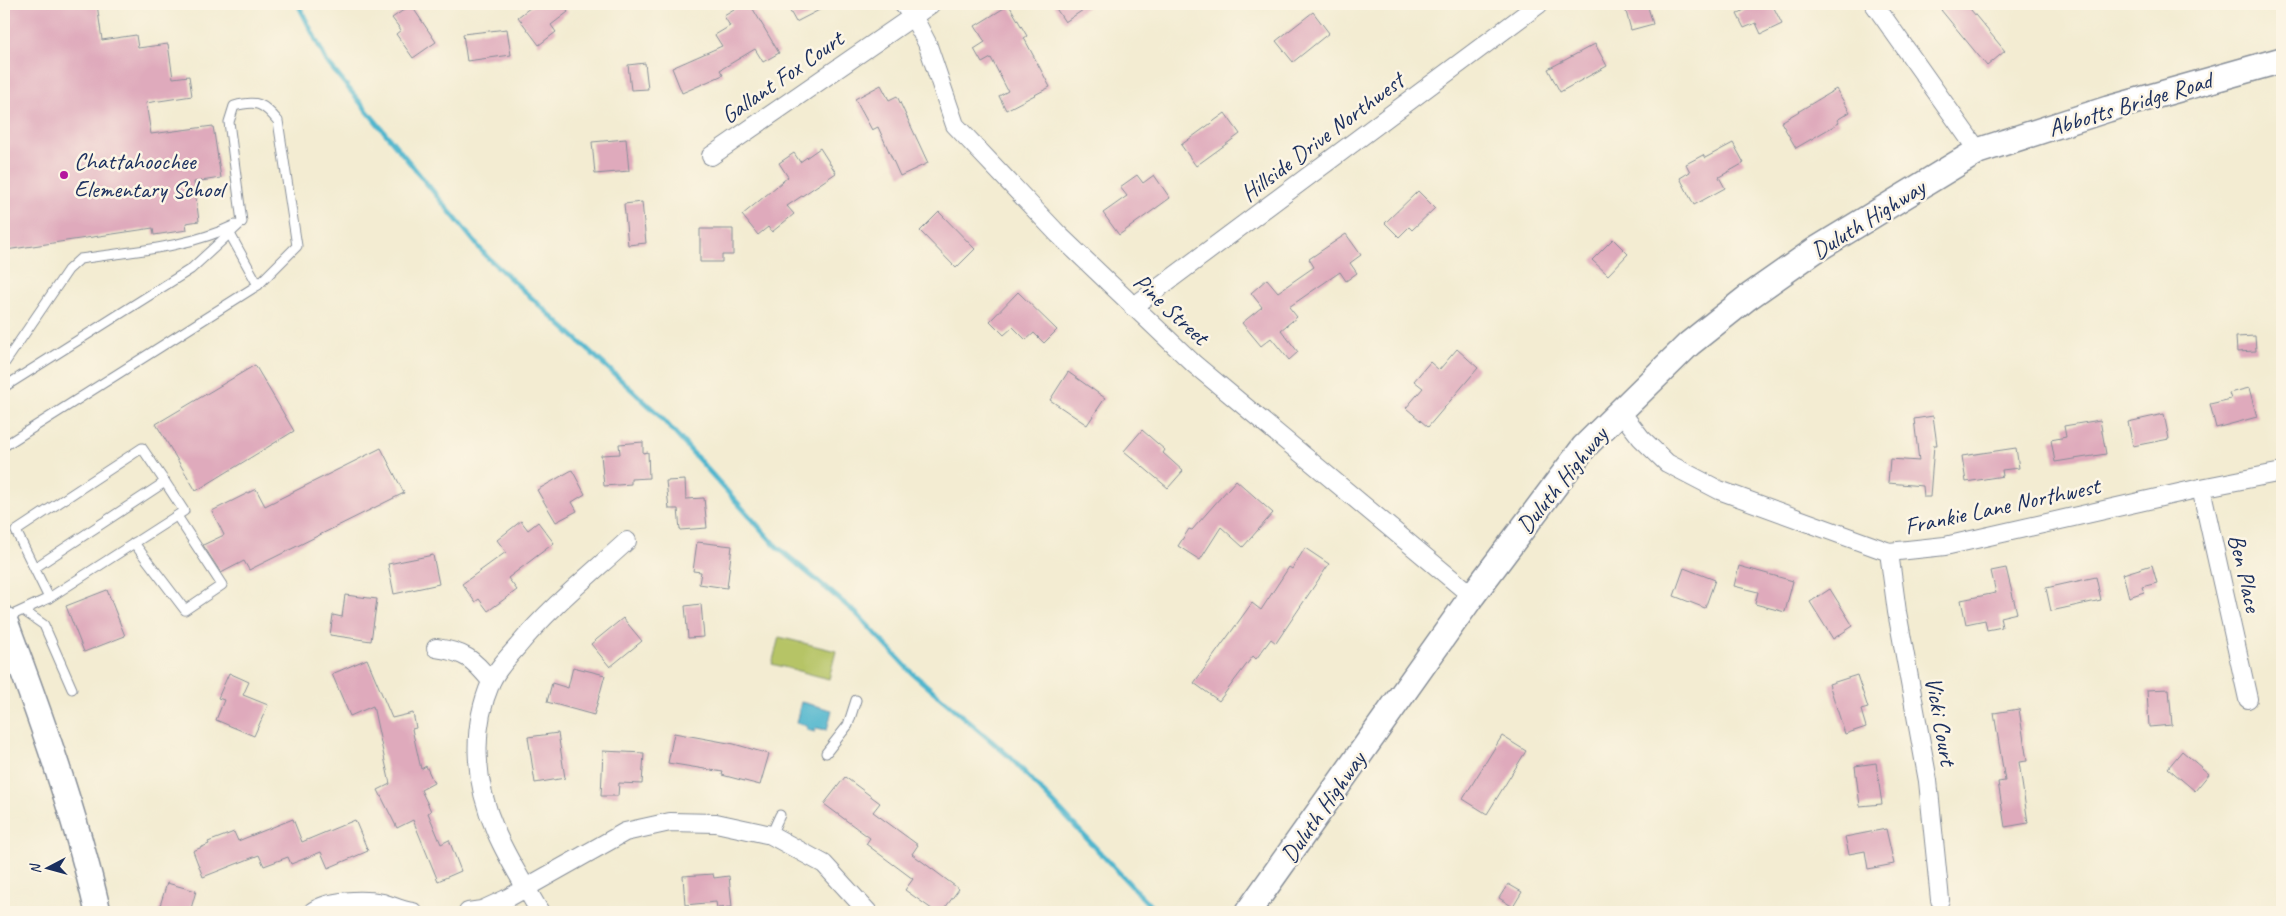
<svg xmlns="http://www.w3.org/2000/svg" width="2286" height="916" viewBox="0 0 2286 916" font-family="Caveat,sans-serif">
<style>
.green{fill:#b6c466;stroke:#687a62}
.water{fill:#50b6ce;stroke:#367296}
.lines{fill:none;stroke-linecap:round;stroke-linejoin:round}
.stream{stroke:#50b6ce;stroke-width:5}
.building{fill:#dfaabc}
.lane-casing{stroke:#878e98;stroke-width:11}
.street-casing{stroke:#878e98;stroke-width:20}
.secondary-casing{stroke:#878e98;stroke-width:28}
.lane{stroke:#fff;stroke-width:9}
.street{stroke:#fff;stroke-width:18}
.secondary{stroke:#fff;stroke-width:25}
.poi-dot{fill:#b5179e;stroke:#fcf5e5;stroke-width:2}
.labels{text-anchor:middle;stroke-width:5;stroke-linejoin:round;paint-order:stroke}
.street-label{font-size:24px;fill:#1b2f5e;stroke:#fcf5e5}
.poi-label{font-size:24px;fill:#1b2f5e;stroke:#fcf5e5;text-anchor:start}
</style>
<rect width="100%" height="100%" fill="#fcf5e5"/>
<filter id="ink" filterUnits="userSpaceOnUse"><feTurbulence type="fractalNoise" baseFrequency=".02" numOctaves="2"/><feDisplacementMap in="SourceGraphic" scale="10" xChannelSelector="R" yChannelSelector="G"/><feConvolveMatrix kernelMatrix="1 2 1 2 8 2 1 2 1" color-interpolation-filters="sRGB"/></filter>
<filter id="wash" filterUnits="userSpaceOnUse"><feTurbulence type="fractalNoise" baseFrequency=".0096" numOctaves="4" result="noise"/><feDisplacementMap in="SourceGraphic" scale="20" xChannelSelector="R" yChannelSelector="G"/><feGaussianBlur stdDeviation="1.12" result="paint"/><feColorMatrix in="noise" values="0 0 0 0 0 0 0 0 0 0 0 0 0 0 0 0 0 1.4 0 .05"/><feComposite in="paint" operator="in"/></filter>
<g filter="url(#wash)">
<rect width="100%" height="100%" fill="#f3ecd2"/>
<!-- green -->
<polygon class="green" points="779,637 836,651 829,679 772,664"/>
<!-- water -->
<polygon class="water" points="801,702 832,710 827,730 816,728 815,732 807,730 807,726 796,723"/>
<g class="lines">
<!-- stream -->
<polyline class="stream" points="298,4 327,62 487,257 658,414 776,546 857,614 912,673 1010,757 1156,912"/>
</g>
<g id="blocks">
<!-- building -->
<g class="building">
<polygon points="4,4 97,4 102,40 136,35 138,48 168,44 173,78 189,76 192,96 146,103 151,134 213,126 221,178 194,182 199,221 186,223 187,230 154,235 153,228 6,250 4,232"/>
<polygon points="535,4 562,4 568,12 551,25 556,32 539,45 518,17"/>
<polygon points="744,4 750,4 779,53 763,62 755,49 720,70 723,75 682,93 672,68 722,46 715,35 730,26 724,16"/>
<polygon points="786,4 831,4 796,22"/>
<polygon points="1053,4 1092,4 1065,22"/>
<polygon points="1624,4 1647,4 1653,24 1631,30"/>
<polygon points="1746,4 1772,4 1782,24 1761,34 1756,23 1744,28 1737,14 1748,8"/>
<polygon points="1948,4 1966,4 2005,51 1987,66 1941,10"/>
<polygon points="411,5 436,42 413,58 396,34 401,30 392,18"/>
<polygon points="1009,5 1027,36 1024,38 1050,87 1006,110 999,96 1008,91 991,58 982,63 974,49 985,42 975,26"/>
<polygon points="1313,12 1329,33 1293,62 1276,41"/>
<polygon points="507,29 511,55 467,61 463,34"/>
<polygon points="1595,44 1607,66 1560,92 1548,69"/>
<polygon points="645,63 648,89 631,90 628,65"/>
<polygon points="881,85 889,100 897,96 928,163 900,176 878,127 872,130 855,99"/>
<polygon points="1836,89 1850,112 1837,120 1839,123 1796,148 1781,122"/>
<polygon points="1225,113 1240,134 1196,166 1181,145"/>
<polygon points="626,139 629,171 595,174 592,142"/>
<polygon points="1733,143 1744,163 1719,177 1725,188 1694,205 1680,178 1690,172 1686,164 1703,155 1705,158"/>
<polygon points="820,148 836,173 787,206 794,214 772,232 768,227 758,235 742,215 788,177 779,163 794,153 800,162"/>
<polygon points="1137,175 1143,183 1154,175 1170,198 1119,235 1103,213 1127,196 1120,187"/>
<polygon points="1418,191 1435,208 1412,230 1409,227 1399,237 1385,223"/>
<polygon points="642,202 646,243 628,245 624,204"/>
<polygon points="939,212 975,249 956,268 920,231"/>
<polygon points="700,229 733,229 733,255 722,255 722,262 700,262"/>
<polygon points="1346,234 1361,255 1350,263 1357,273 1346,281 1340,272 1289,307 1297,317 1281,330 1298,352 1289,360 1271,338 1261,346 1242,323 1262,307 1251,293 1267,279 1278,292 1314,267 1309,259"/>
<polygon points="1613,239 1628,254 1608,275 1592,260"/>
<polygon points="1018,292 1057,330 1044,343 1034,333 1026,340 1013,327 1004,335 990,321"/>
<polygon points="2255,336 2256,351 2237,352 2236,337"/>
<polygon points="1457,349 1478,368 1428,427 1406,408 1423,388 1414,381 1430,362 1439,370"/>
<polygon points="255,365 294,431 196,491 156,424"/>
<polygon points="1068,372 1105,398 1087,425 1050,400"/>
<polygon points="2249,388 2257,417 2216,428 2210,404 2231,399 2229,393"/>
<polygon points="2164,414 2169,439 2133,446 2128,422"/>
<polygon points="1933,416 1937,445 1934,445 1930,497 1924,497 1923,486 1888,483 1890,459 1919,461 1914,419"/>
<polygon points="2100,420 2106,454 2055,462 2051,440 2066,437 2064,426"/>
<polygon points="1142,430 1165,450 1163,453 1183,471 1168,488 1124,451"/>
<polygon points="643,442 643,453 648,452 649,478 631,479 631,484 604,486 601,455 620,454 619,444"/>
<polygon points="381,448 404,493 249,570 244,561 221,573 203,545 224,535 212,511 256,489 265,506"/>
<polygon points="2016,448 2019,468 2002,470 2003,476 1966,482 1962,456"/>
<polygon points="572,470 585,494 572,502 577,511 556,522 537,490"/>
<polygon points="685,480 686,499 704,498 707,528 680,530 678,509 669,509 666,481"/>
<polygon points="1236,480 1273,513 1243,547 1221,527 1200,560 1178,546 1189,529 1192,530"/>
<polygon points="521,521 528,530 538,522 554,543 508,578 517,590 488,611 479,599 475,602 462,584 506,552 497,540"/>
<polygon points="697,542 732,546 727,588 699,584 701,572 693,571"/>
<polygon points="1305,548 1329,564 1276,643 1271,639 1256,659 1253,656 1219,701 1194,683 1252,603 1261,610 1289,567 1292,569"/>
<polygon points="433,555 439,584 394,594 388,564"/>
<polygon points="2152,565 2157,583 2142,587 2144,592 2129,597 2123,574"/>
<polygon points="1739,566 1793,581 1785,612 1755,604 1758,592 1734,586"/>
<polygon points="1684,568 1715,580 1705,608 1674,596"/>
<polygon points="2006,568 2017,613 2000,617 2002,627 1987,630 1985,620 1966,624 1961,600 1996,593 1991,571"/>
<polygon points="2096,577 2101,600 2051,611 2046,588"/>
<polygon points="1830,589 1853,626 1833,639 1810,602"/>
<polygon points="107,590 125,636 84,652 66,606"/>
<polygon points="345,595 377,599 371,641 330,635 333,615 342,617"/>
<polygon points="701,604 704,637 688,638 685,606"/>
<polygon points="623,618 642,641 610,667 591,644"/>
<polygon points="367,659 392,718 413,713 416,728 412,729 421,769 426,766 434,783 421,790 431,811 428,813 441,844 449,840 461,871 438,881 413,820 397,828 378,790 390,784 373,706 350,716 332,674"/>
<polygon points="573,667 605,675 594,715 547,702 552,683 568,688"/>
<polygon points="229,673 249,682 243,695 268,705 254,736 216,720 224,700 218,698"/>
<polygon points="1857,675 1868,708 1861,710 1866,727 1845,734 1829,684"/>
<polygon points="2169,689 2172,725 2149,727 2147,690"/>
<polygon points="2019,709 2027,761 2019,762 2028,823 2005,827 1998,782 2005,781 1994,713"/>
<polygon points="558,733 565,778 535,783 528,737"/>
<polygon points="674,733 734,744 769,754 760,785 722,775 723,772 668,763"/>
<polygon points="1502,736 1526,751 1487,814 1463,799"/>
<polygon points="603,751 644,753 642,784 619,783 618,796 601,796"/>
<polygon points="2182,751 2209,774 2195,791 2168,768"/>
<polygon points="1876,763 1882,804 1860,806 1855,766"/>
<polygon points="845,777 880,803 873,812 918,845 912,854 959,889 942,912 936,912 905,890 913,879 866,844 870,838 824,804"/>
<polygon points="293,819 302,842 355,820 368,851 328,868 321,852 291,864 288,857 264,866 259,855 203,877 193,851 209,844 208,842 234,832 238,841"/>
<polygon points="1886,829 1894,864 1868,869 1865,851 1849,854 1845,837"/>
<polygon points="713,874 714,878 729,876 732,907 717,908 716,902 685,905 683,876"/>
<polygon points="167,883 196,891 190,912 158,912"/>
<polygon points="1508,884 1522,892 1513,907 1499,898"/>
</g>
</g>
</g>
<g filter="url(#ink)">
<use href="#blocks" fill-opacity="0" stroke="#878e98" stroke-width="1"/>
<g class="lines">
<defs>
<g id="lane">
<polyline points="230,234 258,285"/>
<path d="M4,364L68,270L80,259C133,251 187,248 235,225"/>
<path d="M4,387L191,269L242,222L229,122L234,106C257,100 263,103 278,121L297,246L258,285L4,446"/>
<polyline points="134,543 185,610 222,585 177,516"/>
<polyline points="36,567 165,482 142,448 16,531 49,598"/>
<polyline points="24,611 44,625 72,689"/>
<polyline points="6,618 49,598 184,511 165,482"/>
<polyline points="826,753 848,725 856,700"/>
<polyline points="771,835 780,815"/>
</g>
<g id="street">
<polyline points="903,4 913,16 927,43 955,125 1058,234 1194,364 1472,596"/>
<polyline points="1874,4 1978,151"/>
<polyline points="711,156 931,4"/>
<polyline points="1133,307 1539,4"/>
<polyline points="1620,411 1641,438 1667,463 1719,490 1889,552 1945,546 2201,488 2282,472"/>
<polyline points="2201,488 2248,699"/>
<polyline points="1889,552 1897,612 1928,781 1940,900"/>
<path d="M436,648C465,652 473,659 491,681"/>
<path d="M312,912C328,900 363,899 383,903C393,906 402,911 413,912"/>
<polyline points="468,912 482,910 506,899 625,832 670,822 716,823 771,835 824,864 868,912"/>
<path d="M540,912C525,886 508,860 496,832C475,784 470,731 491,682C497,669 508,657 518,646C550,607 590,575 627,541"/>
</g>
<g id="secondary">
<path d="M4,619C40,715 75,812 98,912"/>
<polyline points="1248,912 1472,596 1584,447 1689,344 1747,298 1814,251 1978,151 2108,109 2282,60"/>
</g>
</defs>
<!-- lane casing -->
<use href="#lane" class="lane-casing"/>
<!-- street casing -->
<use href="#street" class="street-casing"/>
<!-- secondary casing -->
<use href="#secondary" class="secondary-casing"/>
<!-- lane -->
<use href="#lane" class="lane"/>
<!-- street -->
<use href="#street" class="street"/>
<!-- secondary -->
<use href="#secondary" class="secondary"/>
</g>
</g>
<!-- markers -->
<circle class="poi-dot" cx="64" cy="175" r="5"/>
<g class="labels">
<!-- street labels -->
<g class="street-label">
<text transform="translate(782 77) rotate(-35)" y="8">Gallant Fox Court</text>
<text transform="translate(2130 104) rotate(-17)" y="8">Abbotts Bridge Road</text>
<text transform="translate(1322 137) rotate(-37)" y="8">Hillside Drive Northwest</text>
<text transform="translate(1868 219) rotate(-32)" y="8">Duluth Highway</text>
<text transform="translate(1171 309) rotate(43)" y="8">Pine Street</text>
<text transform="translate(1562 480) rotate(-51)" y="8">Duluth Highway</text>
<text transform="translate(2002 506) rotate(-12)" y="8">Frankie Lane Northwest</text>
<text transform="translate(2245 573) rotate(77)" y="8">Ben Place</text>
<text transform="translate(1941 721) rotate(80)" y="8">Vicki Court</text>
<text transform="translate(1323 807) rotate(-55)" y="8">Duluth Highway</text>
</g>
<!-- poi labels -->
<g class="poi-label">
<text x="74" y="169">Chattahoochee<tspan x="74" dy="28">Elementary School</tspan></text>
</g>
</g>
<!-- margin -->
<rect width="2286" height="916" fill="none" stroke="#fcf5e5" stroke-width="20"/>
<!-- north arrow -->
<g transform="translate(48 868) rotate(264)" stroke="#fcf5e5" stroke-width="4" paint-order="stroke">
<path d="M0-4L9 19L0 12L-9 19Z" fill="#1b2f5e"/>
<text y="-8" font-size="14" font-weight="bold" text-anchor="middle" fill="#1b2f5e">N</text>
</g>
</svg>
